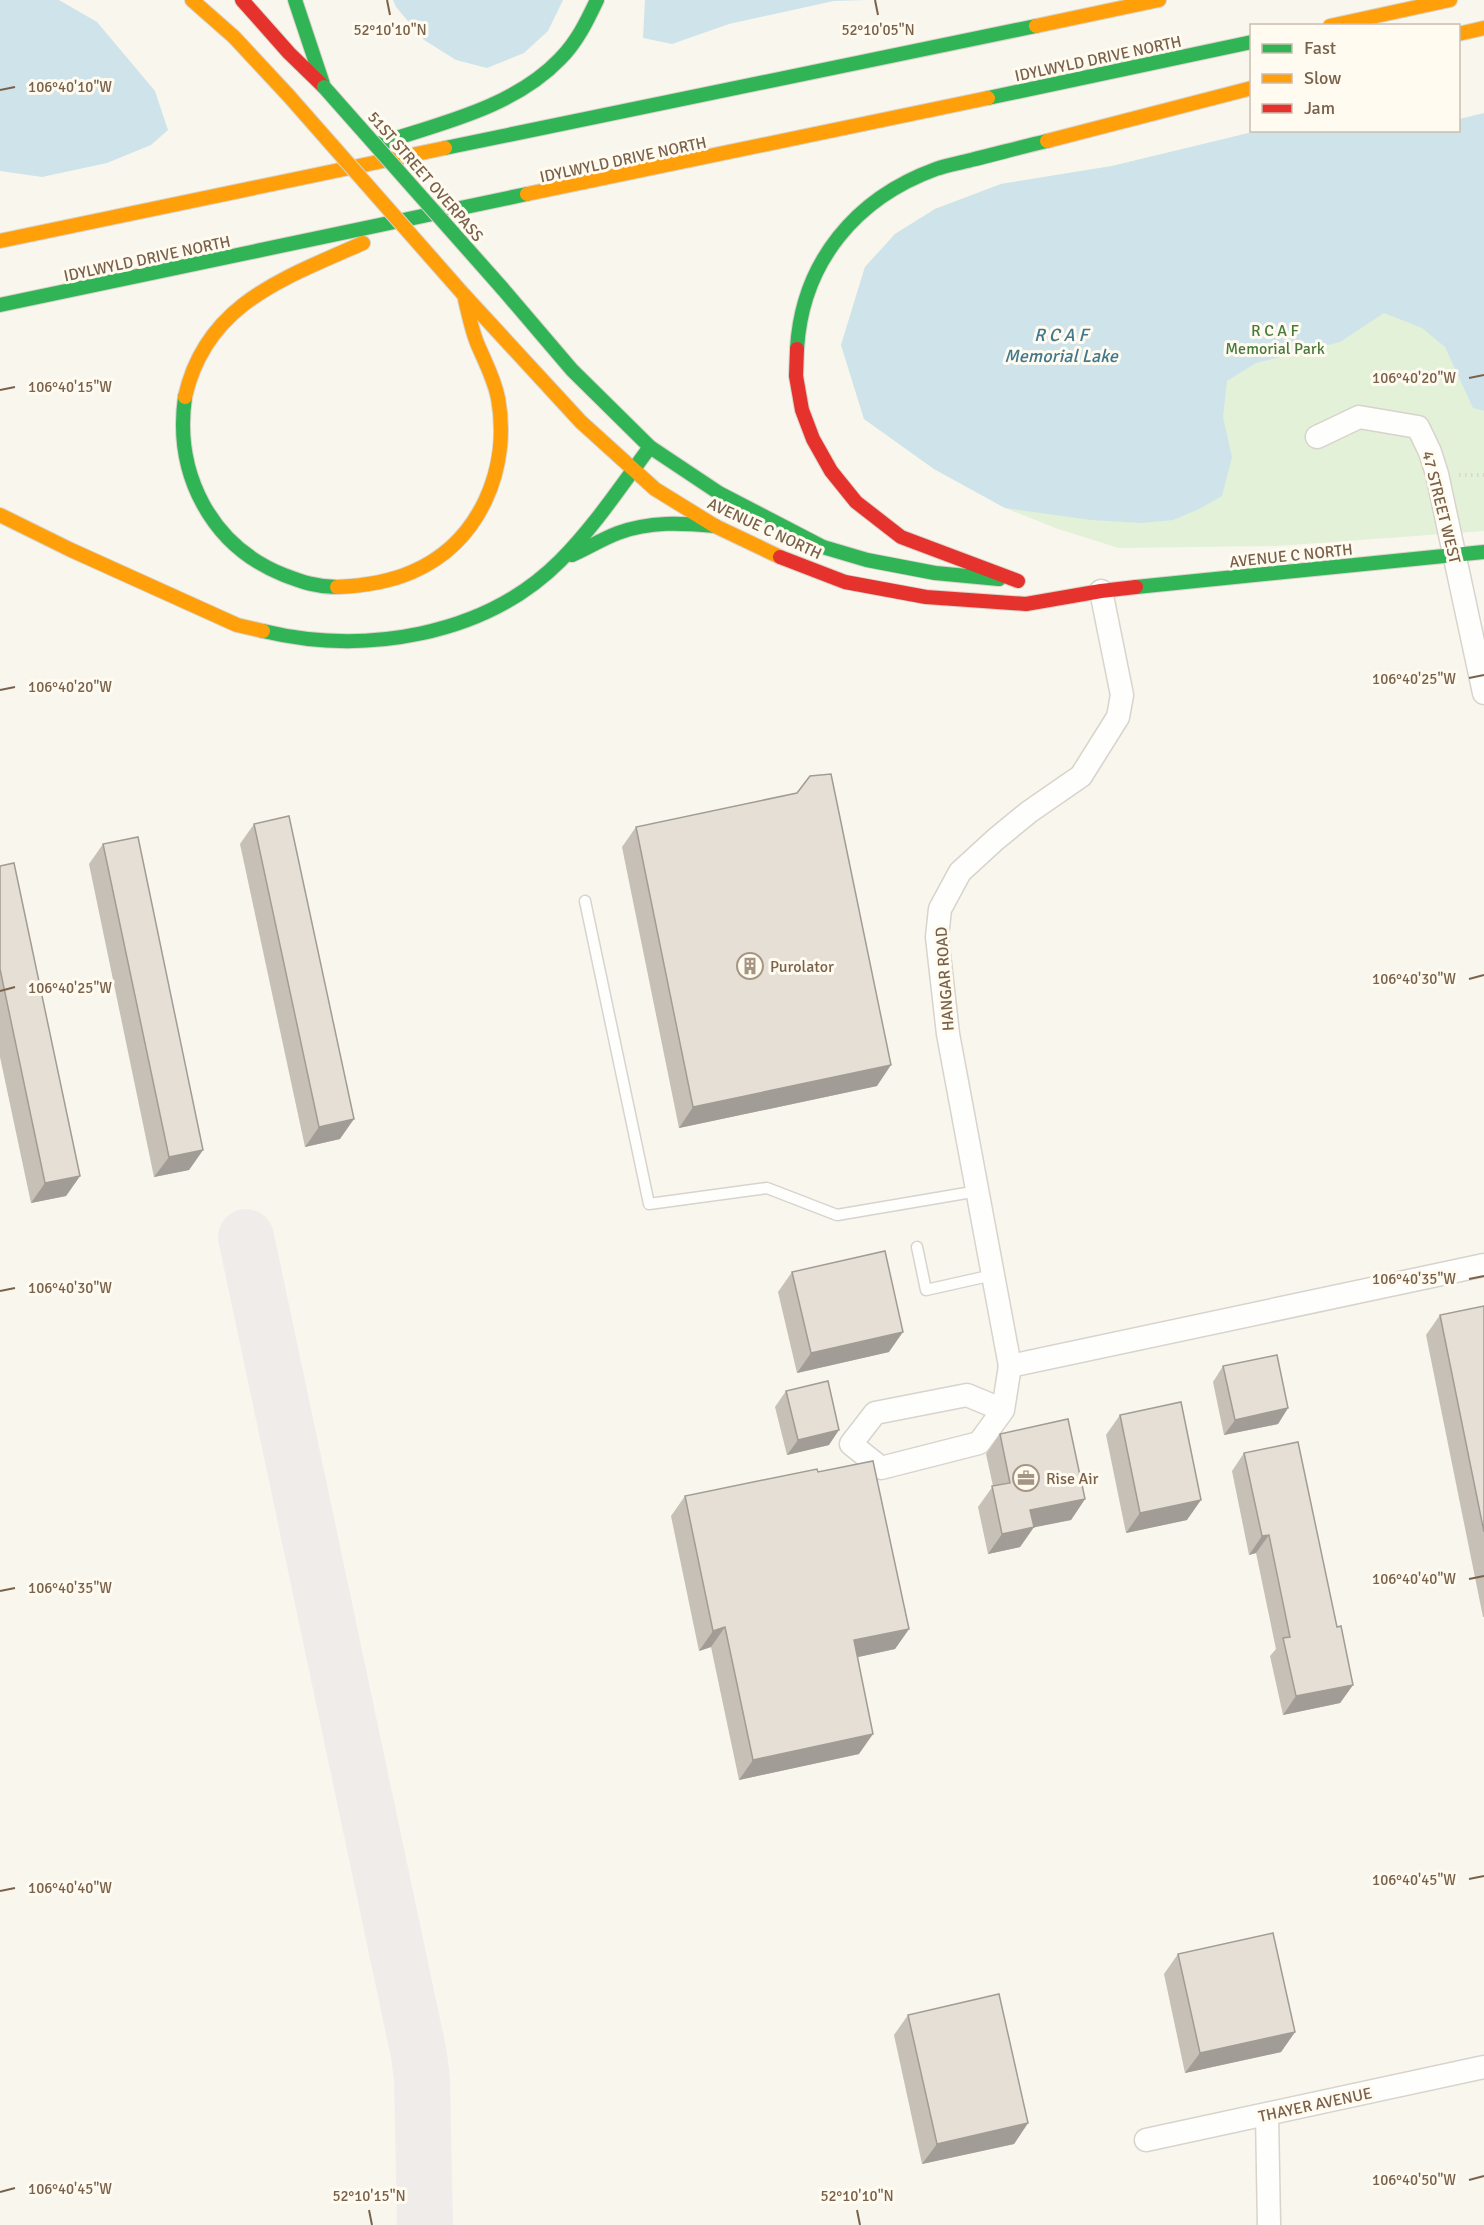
<svg xmlns="http://www.w3.org/2000/svg" width="1484" height="2225" viewBox="0 0 1484 2225" font-family="Signika,sans-serif">
<style>
.green{fill:#e2f1d7}
.water{fill:#cee4ea}
.lines{fill:none;stroke-linecap:round;stroke-linejoin:round}
.taxiway{stroke:#f0ecea;stroke-width:56}
.lane-casing{stroke:#d8d3cc;stroke-width:13}
.street-casing{stroke:#d8d3cc;stroke-width:25}
.fast-casing{stroke:#d9d3cb;stroke-width:16}
.slow-casing{stroke:#d9d3cb;stroke-width:16}
.jam-casing{stroke:#d9d3cb;stroke-width:16}
.path{stroke:#dcd6ce;stroke-width:4;stroke-dasharray:1.5 4.5;stroke-linecap:butt}
.lane{stroke:#fefefc;stroke-width:10}
.street{stroke:#fefefc;stroke-width:22}
.fast{stroke:#30b455;stroke-width:14}
.slow{stroke:#ff9f0a;stroke-width:14}
.jam{stroke:#e5322d;stroke-width:14}
.fast-bridge-casing{stroke:#d9d3cb;stroke-width:16;stroke-linecap:butt}
.slow-bridge-casing{stroke:#d9d3cb;stroke-width:16;stroke-linecap:butt}
.fast-bridge{stroke:#30b455;stroke-width:14}
.slow-bridge{stroke:#ff9f0a;stroke-width:14}
.wall{fill:#c6c0b7}
.shaded-wall{fill:#a19c95}
.building{fill:#e6dfd5;stroke:#a19c95;stroke-width:1.5}
.ticks{fill:none;stroke:#7a614a;stroke-width:2}
.labels{text-anchor:middle;stroke-width:6;stroke-linejoin:round;paint-order:stroke}
.street-label{font-size:16px;fill:#7a614a;stroke:#fffbf0}
.park-label{font-size:16px;fill:#487a3e;stroke:#fffbf0}
.poi-label{font-size:16px;fill:#7a614a;stroke:#fffbf0;text-anchor:start}
.water-label{font-size:18px;font-style:italic;fill:#42788e;stroke:#fffbf0}
.ticks-label{font-size:15px;text-anchor:middle;fill:#7a614a;stroke:#fffbf0;stroke-width:6;stroke-linejoin:round;paint-order:stroke}
</style>
<rect width="100%" height="100%" fill="#f9f6ee"/>
<!-- green -->
<polygon class="green" points="1484,113 1484,531 1277,546 1119,548 1058,529 1005,508 934,469 864,419 841,345 865,267 895,234 935,209 1001,184 1112,166 1257,131 1458,130"/>
<!-- water -->
<g class="water">
<polygon points="0,0 59,0 97,22 155,91 168,130 151,145 107,163 42,177 0,171"/>
<polygon points="393,0 563,0 548,31 524,53 487,68 456,60 424,40 396,7"/>
<polygon points="645,0 866,0 834,1 729,24 672,44 643,38"/>
<polygon points="1484,113 1484,411 1473,408 1445,347 1422,328 1384,313 1340,342 1256,363 1227,381 1223,417 1232,457 1222,496 1199,509 1173,520 1141,523 1091,520 1005,508 934,469 864,419 841,345 865,267 895,234 935,209 1001,184 1112,166 1257,131 1458,130 1459,119"/>
</g>
<g class="lines">
<!-- taxiway -->
<polyline class="taxiway" points="246,1237 419,2055 422,2079 425,2225"/>
<defs>
<g id="lane">
<polyline points="585,901 649,1204 767,1188 837,1215 978,1191"/>
<polyline points="917,1247 926,1290 993,1275"/>
</g>
<g id="street">
<polyline points="1317,437 1359,417 1418,427 1430,452 1437,474 1484,693"/>
<polyline points="1010,1366 948,1034 937,937 940,909 960,872 996,839 1029,812 1081,776 1118,717 1122,695 1101,591"/>
<polyline points="1003,1410 967,1395 875,1413 851,1444 881,1468 979,1443 1003,1410 1010,1366 1484,1265"/>
<polyline points="1267,2115 1269,2225"/>
<polyline points="1146,2140 1484,2067"/>
</g>
<g id="fast">
<polyline points="295,0 324,87"/>
<polyline points="988,98 1252,42"/>
<path d="M381,143C442,123 514,107 560,59C577,42 587,21 597,0"/>
<polyline points="445,148 1036,26"/>
<polyline points="502,288 572,370 650,447 719,493 823,547 867,560 935,573 999,579"/>
<polyline points="0,305 527,194"/>
<path d="M797,349C802,262 856,198 936,169C947,165 960,163 971,160C996,154 1021,147 1047,141"/>
<path d="M185,397C174,474 211,546 284,575C302,582 317,587 337,587"/>
<path d="M572,555C588,548 602,539 618,533C650,521 682,523 715,526"/>
<polyline points="1136,587 1484,552"/>
<path d="M263,631C363,655 484,637 560,561C594,527 621,486 650,447"/>
</g>
<g id="slow">
<polyline points="192,0 234,37 288,95"/>
<polyline points="1036,26 1159,0"/>
<polyline points="1330,26 1450,0"/>
<polyline points="1458,34 1484,28"/>
<polyline points="1047,141 1252,88"/>
<polyline points="527,194 988,98"/>
<polyline points="0,241 445,148"/>
<polyline points="464,295 581,422 655,489 715,526 780,557"/>
<path d="M185,397C206,303 285,278 363,243"/>
<polyline points="0,515 71,550 237,625 263,631"/>
<path d="M337,587C362,586 389,582 412,572C480,543 511,468 498,398C494,378 485,362 477,343C471,328 468,311 464,295"/>
</g>
<g id="jam">
<polyline points="242,0 289,53 324,87"/>
<polyline points="797,349 796,376 802,410 813,439 831,471 856,502 901,537 1018,581"/>
<polyline points="780,557 845,582 926,597 1026,604 1101,591 1136,587"/>
</g>
</defs>
<!-- lane casing -->
<use href="#lane" class="lane-casing"/>
<!-- street casing -->
<use href="#street" class="street-casing"/>
<!-- fast casing -->
<use href="#fast" class="fast-casing"/>
<!-- slow casing -->
<use href="#slow" class="slow-casing"/>
<!-- jam casing -->
<use href="#jam" class="jam-casing"/>
<!-- path -->
<polyline class="path" points="1459,475 1484,475"/>
<!-- lane -->
<use href="#lane" class="lane"/>
<!-- street -->
<use href="#street" class="street"/>
<!-- fast -->
<use href="#fast" class="fast"/>
<!-- slow -->
<use href="#slow" class="slow"/>
<!-- jam -->
<use href="#jam" class="jam"/>
<defs>
<polyline id="fast-bridge" points="324,87 502,288"/>
<polyline id="slow-bridge" points="288,95 464,295"/>
</defs>
<!-- fast-bridge casing -->
<use href="#fast-bridge" class="fast-bridge-casing"/>
<!-- slow-bridge casing -->
<use href="#slow-bridge" class="slow-bridge-casing"/>
<!-- fast-bridge -->
<use href="#fast-bridge" class="fast-bridge"/>
<!-- slow-bridge -->
<use href="#slow-bridge" class="slow-bridge"/>
</g>
<!-- wall -->
<g class="wall">
<polygon points="797,793 877,1086 679,1128 622,847 636,827"/>
<polygon points="254,824 340,1139 305,1147 240,844"/>
<polygon points="103,844 203,1150 189,1170 154,1177 89,864"/>
<polygon points="0,866 80,1176 66,1196 31,1203 0,1057"/>
<polygon points="792,1272 889,1352 797,1373 778,1292"/>
<polygon points="1484,1306 1484,1617 1483,1617 1426,1335 1440,1315"/>
<polygon points="1223,1366 1288,1408 1278,1424 1224,1435 1213,1382"/>
<polygon points="786,1391 829,1445 787,1455 775,1407"/>
<polygon points="1120,1415 1187,1520 1126,1533 1106,1435"/>
<polygon points="1000,1434 1085,1499 1071,1520 1034,1527 1020,1547 988,1554 978,1507 993,1486 986,1454"/>
<polygon points="1244,1453 1337,1627 1353,1685 1340,1703 1283,1715 1270,1656 1276,1649 1256,1553 1249,1555 1232,1471"/>
<polygon points="818,1472 909,1629 895,1649 858,1657 859,1754 739,1780 711,1647 699,1651 671,1516 685,1496"/>
<polygon points="1178,1954 1295,2032 1281,2052 1185,2073 1164,1974"/>
<polygon points="908,2015 1028,2123 1014,2144 922,2164 894,2035"/>
</g>
<!-- shaded-wall -->
<g class="shaded-wall">
<polygon points="891,1065 877,1086 679,1128 693,1107"/>
<polygon points="354,1119 340,1139 305,1147 319,1127"/>
<polygon points="203,1150 189,1170 154,1177 169,1157"/>
<polygon points="80,1176 66,1196 31,1203 45,1183"/>
<polygon points="903,1332 889,1352 797,1373 811,1353"/>
<polygon points="1288,1408 1278,1424 1224,1435 1235,1420"/>
<polygon points="839,1430 829,1445 787,1455 798,1440"/>
<polygon points="1085,1499 1071,1520 1016,1531 1030,1510"/>
<polygon points="1201,1500 1187,1520 1126,1533 1140,1513"/>
<polygon points="1034,1527 1020,1547 988,1554 1002,1534"/>
<polygon points="1269,1535 1256,1553 1249,1555 1262,1536"/>
<polygon points="725,1627 711,1647 699,1651 713,1631"/>
<polygon points="909,1629 895,1649 840,1661 854,1640"/>
<polygon points="1353,1685 1340,1703 1283,1715 1296,1696"/>
<polygon points="873,1734 859,1754 739,1780 753,1760"/>
<polygon points="1295,2032 1281,2052 1185,2073 1200,2053"/>
<polygon points="1028,2123 1014,2144 922,2164 937,2144"/>
</g>
<!-- building -->
<g class="building">
<polygon points="831,774 891,1065 693,1107 636,827 797,793 810,776"/>
<polygon points="289,816 354,1119 319,1127 254,824"/>
<polygon points="138,837 203,1150 169,1157 103,844"/>
<polygon points="14,863 80,1176 45,1183 0,969 0,866"/>
<polygon points="885,1251 903,1332 811,1353 792,1272"/>
<polygon points="1484,1306 1484,1532 1440,1315"/>
<polygon points="1277,1355 1288,1408 1235,1420 1223,1366"/>
<polygon points="828,1381 839,1430 798,1440 786,1391"/>
<polygon points="1181,1402 1201,1500 1140,1513 1120,1415"/>
<polygon points="1068,1419 1085,1499 1030,1510 1034,1527 1002,1534 992,1486 1010,1483 1000,1434"/>
<polygon points="1298,1442 1337,1627 1341,1626 1353,1685 1296,1696 1283,1638 1290,1637 1269,1535 1262,1536 1244,1453"/>
<polygon points="873,1461 909,1629 854,1640 873,1734 753,1760 725,1627 713,1631 685,1496 817,1469 818,1472"/>
<polygon points="1273,1933 1295,2032 1200,2053 1178,1954"/>
<polygon points="999,1994 1028,2123 937,2144 908,2015"/>
</g>
<!-- ticks -->
<path class="ticks" d="M387,0L390,15M875,0L878,15M0,90L15,87M1469,378L1484,375M0,390L15,387M1469,678L1484,675M0,690L15,687M1469,979L1484,975M0,991L15,987M1469,1279L1484,1276M0,1291L15,1288M1469,1579L1484,1576M0,1591L15,1588M1469,1879L1484,1876M0,1891L15,1888M1469,2180L1484,2176M0,2192L15,2188M369,2210L372,2225M857,2210L860,2225"/>
<!-- icons -->
<defs>
<symbol id="building-ring" viewBox="-11 -11 22 22"><circle r="9.5" fill="#fffbf0" stroke="#a69583" stroke-width="1.5"/><path d="M-4-6H4V6H1V3H-1V6H-4ZM-2.5-4.3h1.7v1.8h-1.7ZM.8-4.3h1.7v1.8H.8ZM-2.5-1h1.7V.8h-1.7ZM.8-1h1.7V.8H.8Z" fill="#a69583"/></symbol>
<symbol id="office-ring" viewBox="-11 -11 22 22"><circle r="9.5" fill="#fffbf0" stroke="#a69583" stroke-width="1.5"/><path d="M-6-3h4V-5.5h4V-3h4V5H-6ZM-1-4.5V-3h2v-1.5ZM-6 0V1H6V0Z" fill="#a69583"/></symbol>
</defs>
<g fill-rule="evenodd">
<use href="#building-ring" x="735" y="951" width="30" height="30"/>
<use href="#office-ring" x="1011" y="1463" width="30" height="30"/>
</g>
<g class="labels">
<!-- street labels -->
<g class="street-label">
<text transform="translate(1098 58) rotate(-12)" y="6">IDYLWYLD DRIVE NORTH</text>
<text transform="translate(623 159) rotate(-12)" y="6">IDYLWYLD DRIVE NORTH</text>
<text transform="translate(426 176) rotate(49)" y="6">51ST STREET OVERPASS</text>
<text transform="translate(147 258) rotate(-12)" y="6">IDYLWYLD DRIVE NORTH</text>
<text transform="translate(1442 507) rotate(76)" y="6">47 STREET WEST</text>
<text transform="translate(765 528) rotate(25)" y="6">AVENUE C NORTH</text>
<text transform="translate(1291 555) rotate(-6)" y="6">AVENUE C NORTH</text>
<text transform="translate(944 979) rotate(-94)" y="6">HANGAR ROAD</text>
<text transform="translate(1315 2104) rotate(-12)" y="6">THAYER AVENUE</text>
</g>
<!-- park labels -->
<g class="park-label">
<text x="1275" y="336">R C A F<tspan x="1275" dy="18">Memorial Park</tspan></text>
</g>
<!-- poi labels -->
<g class="poi-label">
<text x="770" y="972">Purolator</text>
<text x="1046" y="1484">Rise Air</text>
</g>
<!-- water labels -->
<g class="water-label">
<text x="1061" y="341">R C A F<tspan x="1061" dy="21">Memorial Lake</tspan></text>
</g>
</g>
<g class="ticks-label">
<text x="390" y="35">52°10'10"N</text>
<text x="878" y="35">52°10'05"N</text>
<text x="70" y="92">106°40'10"W</text>
<text x="1414" y="383">106°40'20"W</text>
<text x="70" y="392">106°40'15"W</text>
<text x="1414" y="684">106°40'25"W</text>
<text x="70" y="692">106°40'20"W</text>
<text x="1414" y="984">106°40'30"W</text>
<text x="70" y="993">106°40'25"W</text>
<text x="1414" y="1284">106°40'35"W</text>
<text x="70" y="1293">106°40'30"W</text>
<text x="1414" y="1584">106°40'40"W</text>
<text x="70" y="1593">106°40'35"W</text>
<text x="1414" y="1885">106°40'45"W</text>
<text x="70" y="1893">106°40'40"W</text>
<text x="1414" y="2185">106°40'50"W</text>
<text x="70" y="2194">106°40'45"W</text>
<text x="369" y="2201">52°10'15"N</text>
<text x="857" y="2201">52°10'10"N</text>
</g>
<!-- legend -->
<rect x="1250" y="24" width="210" height="108" fill="#fffbf0" stroke="#cabdae" stroke-width="1.5"/>
<rect x="1262" y="44" width="30" height="9" fill="#30b455" stroke="#cabdae" stroke-width="1.5"/>
<text x="1304" y="54" font-size="18" fill="#7a614a">Fast</text>
<rect x="1262" y="74" width="30" height="9" fill="#ff9f0a" stroke="#cabdae" stroke-width="1.5"/>
<text x="1304" y="84" font-size="18" fill="#7a614a">Slow</text>
<rect x="1262" y="104" width="30" height="9" fill="#e5322d" stroke="#cabdae" stroke-width="1.5"/>
<text x="1304" y="114" font-size="18" fill="#7a614a">Jam</text>
</svg>
